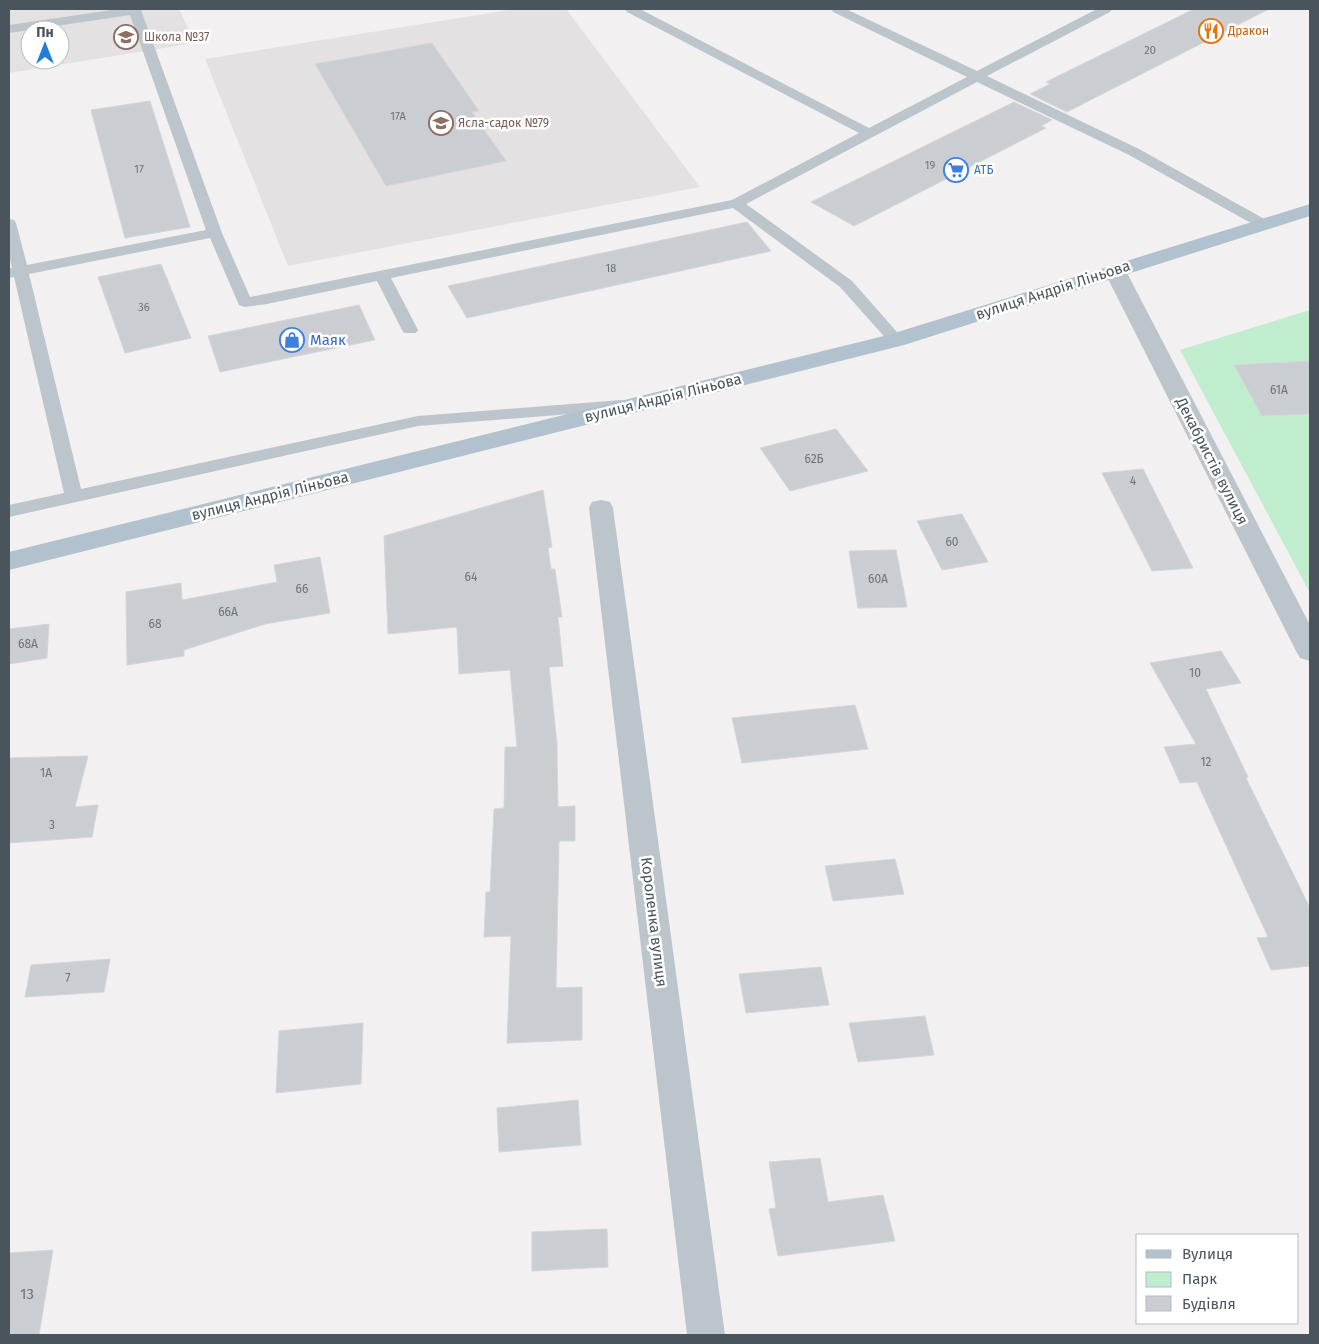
<svg xmlns="http://www.w3.org/2000/svg" width="1319" height="1344" viewBox="0 0 1319 1344" font-family="'Fira Sans',sans-serif">
<style>
.education{fill:#e3e1e1;fill-rule:evenodd}
.green{fill:#c1edcf}
.building{fill:#cacdd2;stroke:#d4d6db}
.lines{fill:none;stroke-linecap:round;stroke-linejoin:round}
.lane{fill:#bcc5cb;fill-rule:evenodd}
.street{fill:#bcc5cb;fill-rule:evenodd}
.primary{fill:#b1c1cd;fill-rule:evenodd}
.labels{text-anchor:middle;stroke-width:5;stroke-linejoin:round;paint-order:stroke}
.far-number-label{font-size:11px;fill:#69727a}
.far-food-label{font-size:12px;fill:#c56008;stroke:#fff;text-anchor:start}
.far-education-label{font-size:12px;fill:#785e54;stroke:#fff;text-anchor:start}
.far-shop-label{font-size:12px;fill:#366cbe;stroke:#fff;text-anchor:start}
.number-label{font-size:12px;fill:#69727a}
.street-label{font-size:15px;fill:#49545c;stroke:#fff}
.shop-label{font-size:15px;fill:#366cbe;stroke:#fff;text-anchor:start}
.near-number-label{font-size:15px;fill:#69727a}
</style>
<rect width="100%" height="100%" fill="#f2f0f0"/>
<!-- education -->
<g class="education">
<path d="M9,9H179L195,43L9,73ZM30,30H60V60H30Z"/>
<polygon points="514,9 566,9 700,187 288,266 205,59"/>
</g>
<!-- green -->
<polygon class="green" points="1310,310 1310,593 1180,350"/>
<!-- building -->
<g class="building">
<polygon points="1194,9 1269,9 1067,112 1030,94 1050,84 1046,82"/>
<polygon points="432,43 479,111 472,112 506,161 386,186 315,64"/>
<polygon points="150,101 190,227 125,238 91,110"/>
<polygon points="1014,102 1052,120 1041,126 1046,128 854,226 811,202"/>
<polygon points="747,222 771,251 467,318 448,286"/>
<polygon points="161,264 191,338 125,353 98,277"/>
<polygon points="359,305 375,340 220,372 208,336"/>
<polygon points="1310,361 1310,414 1262,416 1234,365"/>
<polygon points="836,429 868,471 790,491 760,448"/>
<polygon points="1143,469 1193,568 1152,571 1102,473"/>
<polygon points="543,490 552,547 548,548 551,569 555,569 562,617 558,617 563,666 549,667 557,744 558,807 575,806 575,841 559,841 556,988 582,987 582,1040 507,1043 511,936 484,937 486,892 490,892 494,809 504,808 505,747 517,747 510,670 459,674 457,627 388,634 384,536"/>
<polygon points="962,514 988,562 942,570 917,521"/>
<polygon points="896,550 907,607 858,608 849,551"/>
<polygon points="320,557 330,613 265,624 184,650 184,656 127,665 126,592 181,583 182,600 277,582 274,565"/>
<polygon points="49,624 47,658 9,664 9,629"/>
<polygon points="1221,651 1241,683 1206,689 1248,777 1246,778 1310,908 1310,966 1271,970 1257,938 1268,937 1197,782 1180,783 1164,747 1196,744 1150,663"/>
<polygon points="855,705 868,749 742,763 732,718"/>
<polygon points="88,756 75,807 98,805 92,837 9,843 9,758"/>
<polygon points="895,859 904,894 833,901 825,866"/>
<polygon points="110,959 104,992 25,997 31,965"/>
<polygon points="821,967 829,1005 746,1013 739,974"/>
<polygon points="925,1016 934,1055 858,1062 849,1023"/>
<polygon points="363,1023 361,1084 276,1093 279,1031"/>
<polygon points="578,1100 581,1145 499,1152 497,1108"/>
<polygon points="820,1158 828,1202 883,1195 895,1241 778,1256 769,1209 776,1208 769,1162"/>
<polygon points="607,1229 608,1267 532,1271 532,1232"/>
<polygon points="53,1250 39,1335 9,1335 9,1253"/>
</g>
<g class="lines">
<!-- lane -->
<polygon class="lane" points="119,9 141,10 222,233 250,297 732,200 859,133 627,12 625,9 640,9 869,128 967,77 833,12 831,9 846,9 977,71 1097,9 1112,9 1110,12 987,76 1139,149 1268,221 1270,224 1268,227 1258,227 1129,155 977,82 746,204 852,281 904,340 902,343 890,343 840,287 733,208 391,278 418,330 416,333 404,333 402,330 377,281 267,304 245,307 239,305 210,238 29,274 81,489 418,416 621,400 627,401 629,405 627,409 621,410 418,426 9,517 9,505 64,493 14,277 9,278 9,268 12,268 9,254 9,219 14,220 16,223 27,265 206,230 130,15 9,33 9,25"/>
<!-- street -->
<g class="street">
<polygon points="1115,265 1122,267 1126,271 1310,625 1310,661 1300,658 1296,651 1104,271 1108,267"/>
<polygon points="601,500 610,502 613,508 725,1335 687,1335 589,508 592,502"/>
</g>
<!-- primary -->
<polygon class="primary" points="1310,204 1310,216 904,345 9,570 9,552 888,335"/>
</g>
<!-- icons -->
<defs>
<symbol id="restaurant-ring" viewBox="-11 -11 22 22"><circle r="9.5" fill="#fff" stroke="#e8710a" stroke-width="1.5"/><path d="M-5-6h1v4h1v-4h1v4h1v-4h1v5L-1.5 .5V6h-2V.5L-5-1ZM5-6V6H3V1.5H1.5Q1.5-4 5-6Z" fill="#e8710a"/></symbol>
<symbol id="school-ring" viewBox="-11 -11 22 22"><circle r="9.5" fill="#fff" stroke="#8d6e63" stroke-width="1.5"/><path d="M0-5L7-2L0 1L-7-2ZM-4 1L0 2.5L4 1V4Q0 6-4 4Z" fill="#8d6e63"/></symbol>
<symbol id="supermarket-ring" viewBox="-11 -11 22 22"><circle r="9.5" fill="#fff" stroke="#3f7fe0" stroke-width="1.5"/><path d="M-6-5.5h2.5l.6 2H6L4.5 2H-2.5L-4.4-4H-6ZM-1.5 3.2a1.3 1.3 0 1 0 .1 0ZM3 3.2a1.3 1.3 0 1 0 .1 0Z" fill="#3f7fe0"/></symbol>
<symbol id="shop-ring" viewBox="-11 -11 22 22"><circle r="9.5" fill="#fff" stroke="#3f7fe0" stroke-width="1.5"/><path d="M-5-2.5h2.3a2.7 3.5 0 0 1 5.4 0H5L5.5 6h-11ZM-1.5-2.5h3a1.5 2.3 0 0 0-3 0Z" fill="#3f7fe0"/></symbol>
</defs>
<g fill-rule="evenodd">
<use href="#restaurant-ring" x="1197" y="17" width="28" height="28"/>
<use href="#school-ring" x="112" y="23" width="28" height="28"/>
<use href="#school-ring" x="427" y="109" width="28" height="28"/>
<use href="#supermarket-ring" x="942" y="156" width="28" height="28"/>
<use href="#shop-ring" x="278" y="326" width="28" height="28"/>
</g>
<g class="labels">
<!-- far-number labels -->
<g class="far-number-label">
<text x="1150" y="54">20</text>
<text x="398" y="120">17А</text>
<text x="930" y="169">19</text>
<text x="139" y="173">17</text>
<text x="611" y="272">18</text>
<text x="144" y="311">36</text>
</g>
<!-- far-food labels -->
<g class="far-food-label">
<text x="1228" y="35">Дракон</text>
</g>
<!-- far-education labels -->
<g class="far-education-label">
<text x="144" y="41">Школа №37</text>
<text x="458" y="127">Ясла-садок №79</text>
</g>
<!-- far-shop labels -->
<g class="far-shop-label">
<text x="974" y="174">АТБ</text>
</g>
<!-- number labels -->
<g class="number-label">
<text x="1279" y="394">61А</text>
<text x="814" y="463">62Б</text>
<text x="1133" y="485">4</text>
<text x="952" y="546">60</text>
<text x="471" y="581">64</text>
<text x="878" y="583">60А</text>
<text x="302" y="593">66</text>
<text x="228" y="616">66А</text>
<text x="155" y="628">68</text>
<text x="28" y="648">68А</text>
<text x="1195" y="677">10</text>
<text x="1206" y="766">12</text>
<text x="46" y="777">1А</text>
<text x="52" y="829">3</text>
<text x="68" y="982">7</text>
</g>
<!-- street labels -->
<g class="street-label">
<text transform="translate(1053 290) rotate(-18)" y="5">вулиця Андрія Ліньова</text>
<text transform="translate(663 398) rotate(-14)" y="5">вулиця Андрія Ліньова</text>
<text transform="translate(1212 461) rotate(63)" y="5">Декабристів вулиця</text>
<text transform="translate(270 496) rotate(-14)" y="5">вулиця Андрія Ліньова</text>
<text transform="translate(654 922) rotate(83)" y="5">Короленка вулиця</text>
</g>
<!-- shop labels -->
<g class="shop-label">
<text x="310" y="345">Маяк</text>
</g>
<!-- near-number labels -->
<g class="near-number-label">
<text x="27" y="1299">13</text>
</g>
</g>
<!-- border -->
<rect width="1319" height="1344" fill="none" stroke="#49545c" stroke-width="20"/>
<!-- legend -->
<rect x="1136" y="1234" width="162" height="90" fill="#ffffff" stroke="#b6bbbe"/>
<rect x="1146" y="1250" width="25" height="8" fill="#b1c1cd" stroke="#b6bbbe"/>
<text x="1182" y="1259" font-size="15" fill="#49545c">Вулиця</text>
<rect x="1146" y="1272" width="25" height="15" fill="#c1edcf" stroke="#b6bbbe"/>
<text x="1182" y="1284" font-size="15" fill="#49545c">Парк</text>
<rect x="1146" y="1296" width="25" height="15" fill="#cacdd2" stroke="#b6bbbe"/>
<text x="1182" y="1309" font-size="15" fill="#49545c">Будівля</text>
<!-- north arrow -->
<g transform="translate(45 45)"><circle r="24" fill="#ffffff" stroke="#b6bbbe"/>
<path d="M0-4L9 19L0 12L-9 19Z" fill="#247ed8"/>
<text y="-8" font-size="14" font-weight="bold" text-anchor="middle" fill="#49545c">Пн</text>
</g>
</svg>
